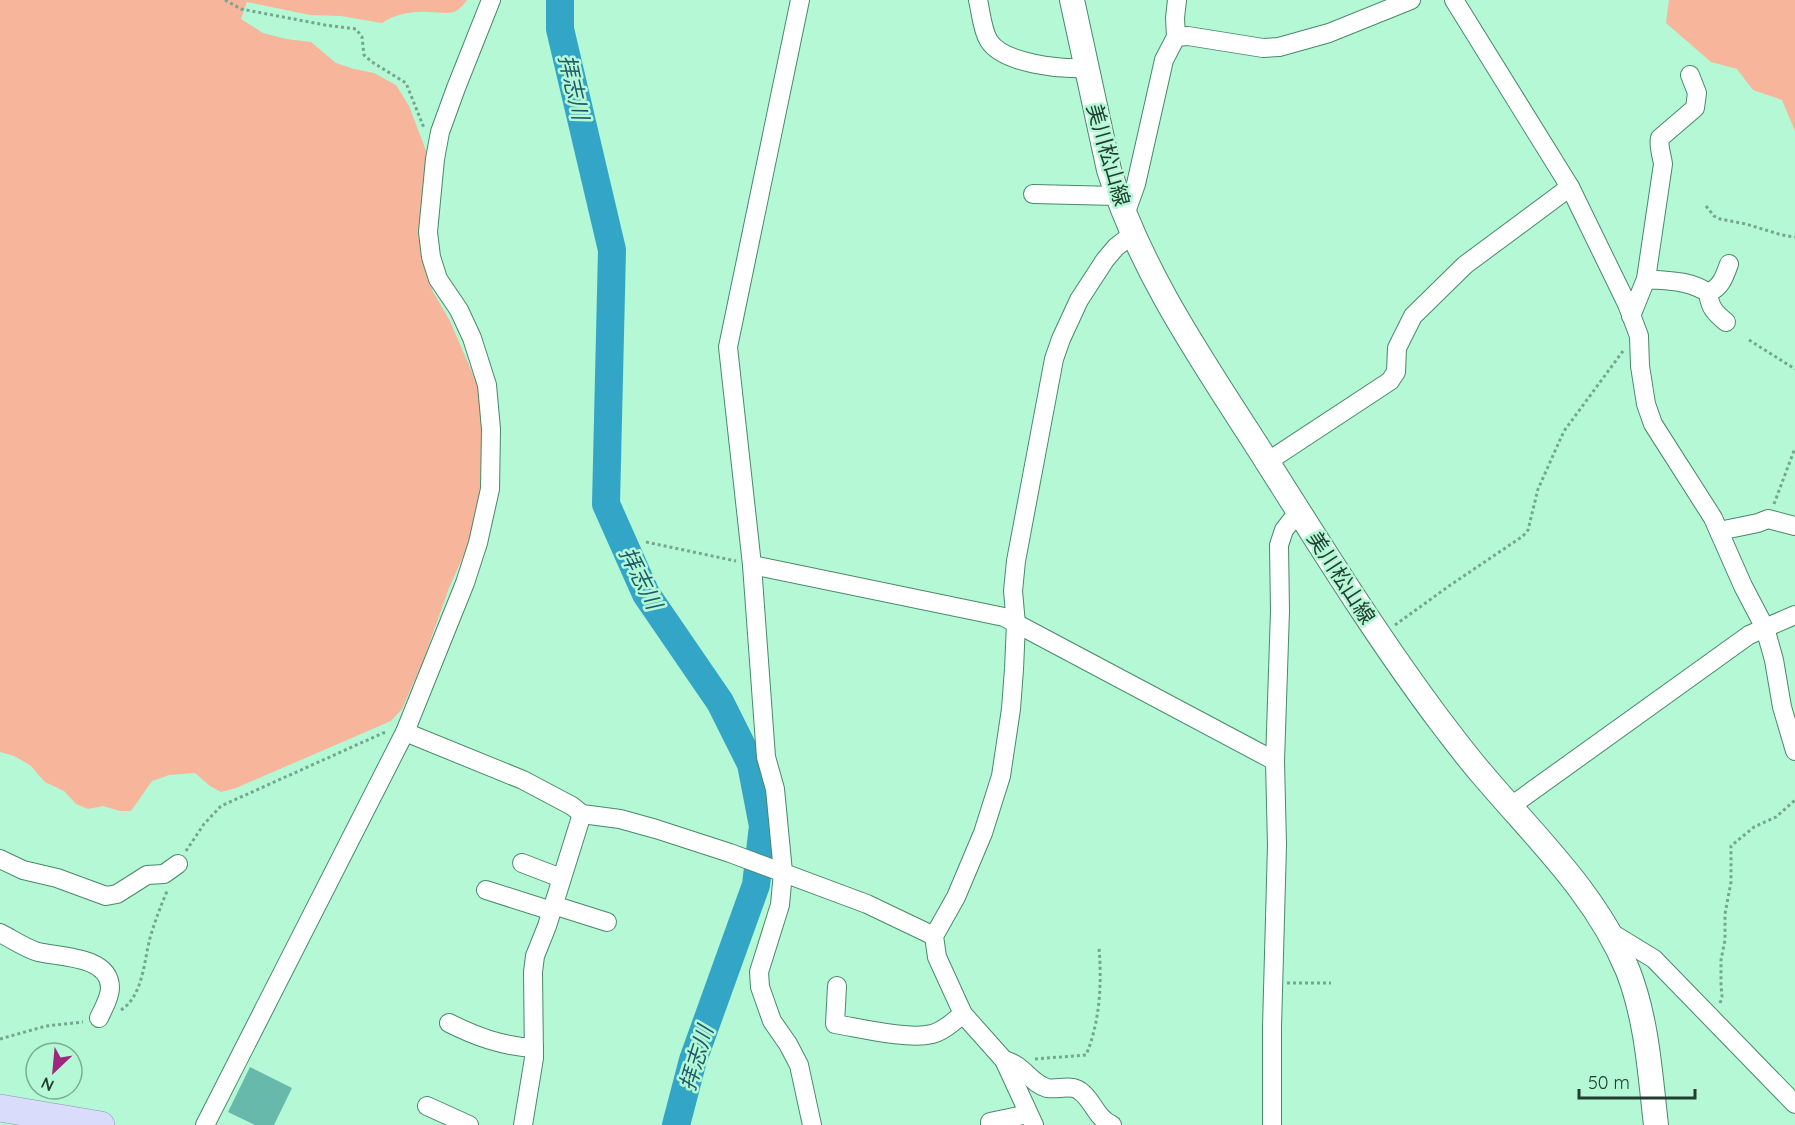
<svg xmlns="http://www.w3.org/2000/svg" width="1795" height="1125" viewBox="0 0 1795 1125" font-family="Quicksand,'Noto Sans JP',sans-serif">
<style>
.green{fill:#f7b59b}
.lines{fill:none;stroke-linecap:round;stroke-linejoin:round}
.river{stroke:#33a5c6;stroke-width:28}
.building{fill:#67b9ab}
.minor-casing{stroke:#48896a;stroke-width:20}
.secondary-casing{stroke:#48896a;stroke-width:26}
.primary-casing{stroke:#8996b3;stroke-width:28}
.path{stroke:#75a78e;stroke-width:3;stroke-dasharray:3 3;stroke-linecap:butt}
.minor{stroke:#fff;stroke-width:18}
.secondary{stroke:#fff;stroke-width:24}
.primary{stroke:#dadcfc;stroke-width:27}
.labels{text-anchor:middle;stroke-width:5;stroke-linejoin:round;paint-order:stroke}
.street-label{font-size:21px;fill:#223e30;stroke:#b4f8d5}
.water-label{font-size:22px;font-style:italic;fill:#205b6d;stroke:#b4f8d5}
</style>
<rect width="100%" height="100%" fill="#b4f8d5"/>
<!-- green -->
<g class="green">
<path d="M0,0H467C455,18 447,12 429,12C412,11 395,14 382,23L341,16L310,15L247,2L241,19L263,33L286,39L311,42L336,63L354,69L374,73L396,85L409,106L430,161L424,247L432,290L450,321L480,391L483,431L480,488L469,543L449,588L423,661L402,709L391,721L236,788L221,792L210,786L195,773L169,775L152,781L131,811H120L103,806L88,809L76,804L64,791L45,782L30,765L14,756L0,752Z"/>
<polygon points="1669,0 1795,0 1795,131 1782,100 1753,90 1737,69 1711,62 1666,23"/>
</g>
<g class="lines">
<!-- river -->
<polyline class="river" points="560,0 560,29 612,250 606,504 646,594 720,702 751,764 763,826 756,885 693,1060 676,1125"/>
</g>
<!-- building -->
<polygon class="building" points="250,1067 292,1088 274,1125 255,1125 228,1112"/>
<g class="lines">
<defs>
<g id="minor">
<polyline points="800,0 728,347 752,565 766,757 775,789 783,872 780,905 759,972 760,987 772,1021 788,1044 799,1065 812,1125"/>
<path d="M978,0C981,12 982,30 989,41C1004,64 1060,69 1085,68"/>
<polyline points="1454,0 1570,187 1627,304 1639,336 1640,366 1646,404 1653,424 1713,518 1743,586 1765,628 1774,660 1782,707 1795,751"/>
<polyline points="1176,37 1188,36 1263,48 1279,47 1329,33 1411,0"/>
<polyline points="1033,194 1117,196"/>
<polyline points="1125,215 1136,184 1164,60 1176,37 1175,18 1177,0"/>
<path d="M1646,279C1667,281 1690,280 1708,293C1710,308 1715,313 1726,322"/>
<path d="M1708,293C1721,287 1724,278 1729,264"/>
<path d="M1631,316L1646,279L1663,164C1662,156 1658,146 1660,138L1695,108L1697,93L1690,75"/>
<polyline points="1267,462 1390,381 1396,372 1397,348 1413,316 1465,265 1570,187"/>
<polyline points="1719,531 1758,523 1768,519 1795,526"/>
<polyline points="752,565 1004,617 1275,761"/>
<polyline points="405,732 523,780 572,806 582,814 620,819 656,829 730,853 867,904 934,936"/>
<polyline points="1511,806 1749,635 1795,615"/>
<polyline points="0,859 23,870 57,878 106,896 117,894 147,875 164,874 178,864"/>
<polyline points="522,863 561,878"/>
<polyline points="486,890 552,911"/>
<polyline points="553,905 607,922"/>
<polyline points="1610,932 1654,959 1795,1104"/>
<path d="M0,933C12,939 25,948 38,952C60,957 110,956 110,988C110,998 103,1009 99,1018"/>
<path d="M837,986L835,1024C860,1028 908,1040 932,1034C944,1031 954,1021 963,1014"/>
<path d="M449,1023C477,1037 502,1046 534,1048"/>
<path d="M1004,1060C1024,1065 1030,1083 1047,1088C1057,1090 1071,1084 1080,1091C1093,1100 1096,1118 1112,1125"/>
<polyline points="427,1106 469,1125"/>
<polyline points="205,1125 405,732 465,583 478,543 490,489 491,429 487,385 472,338 459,310 438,279 431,257 428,232 435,159 440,132 456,88 491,0"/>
<polyline points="523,1125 534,1058 533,972 535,956 547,926 582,814"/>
<polyline points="990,1125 990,1122 1028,1114"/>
<polyline points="1034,1125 1004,1060 963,1014 937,957 934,936 956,897 983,833 1001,776 1011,709 1014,669 1016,624 1013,591 1016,561 1054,359 1061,339 1079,300 1105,260 1116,247 1133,234"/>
<polyline points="1272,1125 1272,1027 1277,845 1275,761 1280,611 1279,545 1284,530 1298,512"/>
</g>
<path id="secondary" d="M1072,0L1109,170C1142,276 1207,367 1266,460C1322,548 1377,637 1440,721C1454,739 1467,757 1482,774C1535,837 1596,893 1628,971C1647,1020 1650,1073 1656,1125"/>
<polyline id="primary" points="0,1108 101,1125"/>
</defs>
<!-- minor casing -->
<use href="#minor" class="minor-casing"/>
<!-- secondary casing -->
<use href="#secondary" class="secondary-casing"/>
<!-- primary casing -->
<use href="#primary" class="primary-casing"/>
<!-- path -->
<g class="path">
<polyline points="225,0 241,9 325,25 356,29 362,37 364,55 372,62 406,83 424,128"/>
<polyline points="1706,206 1714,216 1720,219 1746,224 1782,235 1795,237"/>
<polyline points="1749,340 1795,369"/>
<polyline points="1774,504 1795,448"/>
<polyline points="646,542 736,561"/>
<polyline points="1395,625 1449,586 1523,536 1528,530 1538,489 1564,431 1623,351"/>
<polyline points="186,851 204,824 221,806 383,733 387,732"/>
<polyline points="1287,983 1331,983"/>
<polyline points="1720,1003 1722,997 1721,985 1721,960 1725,940 1725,914 1731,882 1731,846 1754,827 1776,817 1795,800"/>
<path d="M121,1010C143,996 144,961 150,938C155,921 161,905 168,889"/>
<polyline points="0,1039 46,1026 83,1022"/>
<path d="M1035,1059L1086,1055C1100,1022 1102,983 1099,948"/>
</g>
<!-- minor -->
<use href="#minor" class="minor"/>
<!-- secondary -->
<use href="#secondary" class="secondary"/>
<!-- primary -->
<use href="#primary" class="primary"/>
</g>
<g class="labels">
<!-- street labels -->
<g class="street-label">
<text transform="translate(1108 155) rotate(74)" y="7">美川松山線</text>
<text transform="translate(1341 578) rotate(57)" y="7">美川松山線</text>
</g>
<!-- water labels -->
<g class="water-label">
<text transform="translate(574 87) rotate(77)" y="8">拝志川</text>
<text transform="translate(641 578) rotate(63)" y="8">拝志川</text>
<text transform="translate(696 1058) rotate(-73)" y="8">拝志川</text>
</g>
</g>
<!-- north arrow -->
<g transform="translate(54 1071) rotate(206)"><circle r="28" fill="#b4f8d5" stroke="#7aae93" stroke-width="1.5"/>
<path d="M0-4.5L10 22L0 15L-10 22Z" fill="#a0277e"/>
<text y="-9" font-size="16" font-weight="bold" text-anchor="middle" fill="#223e30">N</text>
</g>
<!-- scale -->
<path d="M1579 1089v9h116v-9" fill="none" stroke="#223e30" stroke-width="3"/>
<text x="1588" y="1089" font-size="18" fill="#223e30" stroke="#b4f8d5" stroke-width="4.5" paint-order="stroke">50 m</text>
</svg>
